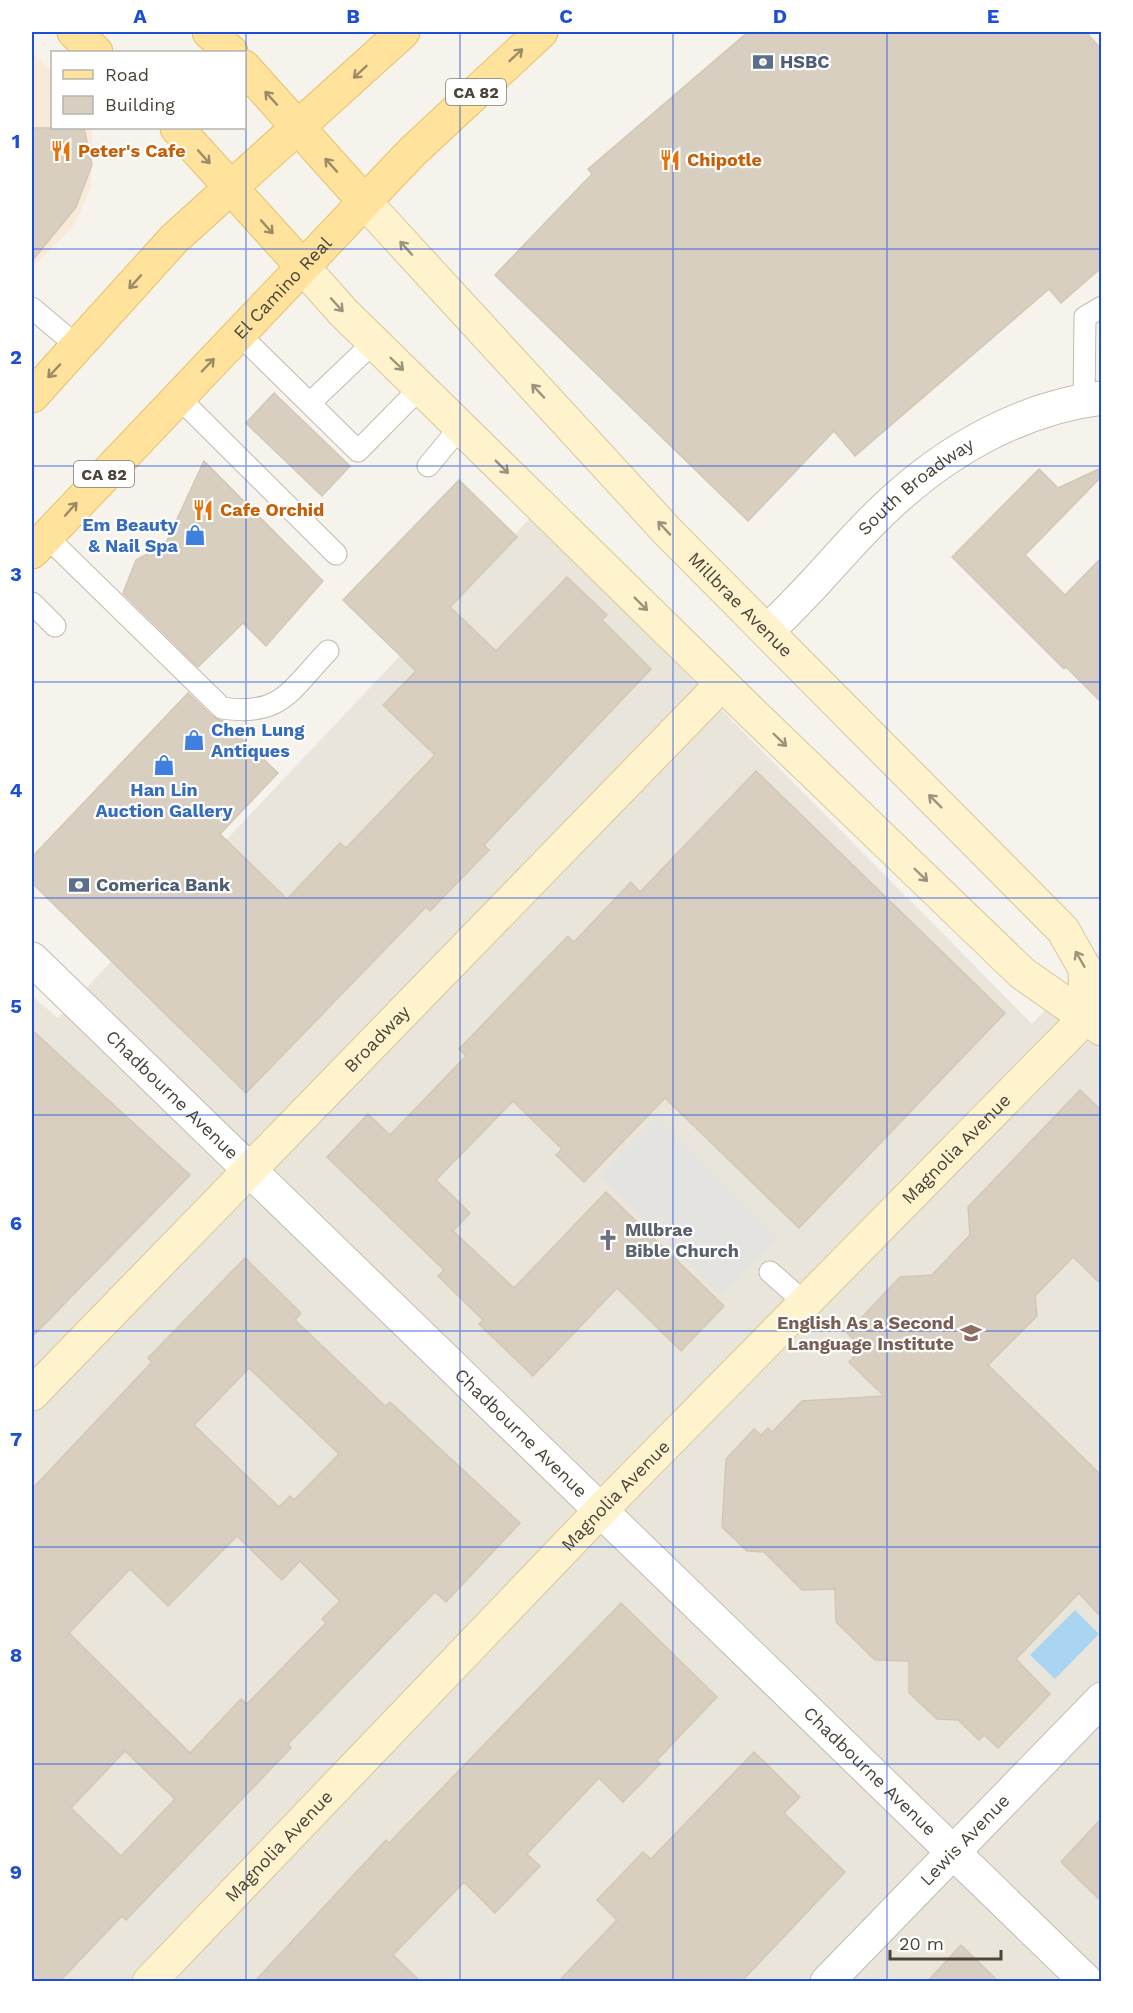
<svg xmlns="http://www.w3.org/2000/svg" width="1133" height="2013" viewBox="0 0 1133 2013" font-family="'Work Sans',sans-serif">
<style>
.residential{fill:#eae5da}
.commercial{fill:#f7ead8}
.parking{fill:#e5e3e0}
.water{fill:#a9d4f2}
.building{fill:#d8cfc1;stroke:#d3c7b4;stroke-width:1.5;fill-rule:evenodd}
.lines{fill:none;stroke-linecap:round;stroke-linejoin:round}
.lane-casing{stroke:#c2bbae;stroke-width:23}
.street-casing{stroke:#c2bbae;stroke-width:35}
.secondary-casing{stroke:#d6c79b;stroke-width:35}
.primary-casing{stroke:#e6c16a;stroke-width:35}
.lane{stroke:#fff;stroke-width:21}
.street{stroke:#fff;stroke-width:33}
.secondary{stroke:#fff3cd;stroke-width:33}
.primary{stroke:#ffe39c;stroke-width:33}
.oneway{stroke:#9c8c66}
.oneway2{stroke:#9c937c}
.grid{fill:none;stroke:#1d4ed8;stroke-width:1.5;stroke-opacity:0.55}
.labels{text-anchor:middle;stroke-width:4.5;stroke-linejoin:round;paint-order:stroke}
.shield{fill:#fff;stroke:#817c74;stroke-width:1.5}
.shield-label{font-size:16px;font-weight:bold;fill:#4b4439}
.service-label{font-size:18px;font-weight:bold;fill:#4e5e75;stroke:#fff;text-anchor:start}
.food-label{font-size:18px;font-weight:bold;fill:#c56008;stroke:#fff;text-anchor:start}
.street-label{font-size:18px;fill:#4b4439;stroke:#fff}
.shop-label{font-size:18px;font-weight:bold;fill:#366cbe;stroke:#fff;text-anchor:end}
.worship-label{font-size:18px;font-weight:bold;fill:#5b616d;stroke:#fff;text-anchor:start}
.education-label{font-size:18px;font-weight:bold;fill:#785e54;stroke:#fff;text-anchor:end}
.neatline{fill:none;stroke:#1d4ed8;stroke-width:2}
.grid-label{font-size:20px;text-anchor:middle;font-weight:bold;fill:#1d4ed8}
</style>
<rect width="100%" height="100%" fill="#f6f3ec"/>
<!-- residential -->
<polygon class="residential" points="531,517 1032,1024 1101,948 1101,1981 32,1981 32,996 58,1018"/>
<!-- commercial -->
<polygon class="commercial" points="32,52 52,72 52,128 92,128 91,187 74,225 32,268"/>
<!-- parking -->
<polygon class="parking" points="656,1116 778,1237 721,1296 599,1175"/>
<!-- water -->
<polygon class="water" points="1075,1610 1099,1634 1055,1679 1030,1655"/>
<!-- building -->
<g class="building">
<polygon points="748,32 1086,32 1101,49 1101,268 1061,303 1049,289 855,456 834,431 748,521 495,275 592,174 588,169"/>
<polygon points="32,128 84,128 92,165 76,207 32,261"/>
<polygon points="274,393 350,466 322,496 246,423"/>
<polygon points="204,461 323,581 266,646 243,623 198,667 123,593 136,560 165,545"/>
<polygon points="1101,468 1101,477 1025,555 1065,595 1101,558 1101,702 1066,667 1064,669 952,557 1039,469 1058,488"/>
<polygon points="459,480 517,537 450,607 496,651 567,577 607,615 602,620 651,669 484,845 489,850 430,911 426,907 246,1093 32,883 32,857 188,693 213,717 223,721 278,773 220,834 287,899 340,843 346,848 435,755 383,705 416,671 343,600"/>
<polygon points="756,771 1005,1013 799,1228 665,1098 584,1182 556,1155 562,1149 513,1101 436,1180 470,1213 453,1231 514,1288 606,1192 724,1306 681,1351 617,1288 533,1376 479,1324 483,1320 438,1276 444,1270 327,1157 368,1114 390,1135 466,1056 459,1049 568,936 574,942 631,882 640,892"/>
<polygon points="32,1030 190,1175 32,1337"/>
<polygon points="1080,1090 1101,1110 1101,1284 1073,1257 1035,1296 1037,1316 988,1365 1101,1475 1101,1617 1079,1593 1016,1659 1050,1694 998,1748 984,1735 979,1740 958,1720 937,1719 909,1693 909,1661 875,1660 836,1622 835,1589 802,1590 764,1552 747,1551 722,1527 726,1459 754,1429 761,1435 768,1428 772,1432 802,1401 884,1396 849,1362 862,1348 847,1333 900,1277 932,1275 970,1235 968,1207"/>
<path d="M245,1258L301,1313L295,1320L385,1406L390,1402L520,1523L446,1602L435,1592L288,1744L291,1748L126,1920L122,1916L59,1982H32V1489L152,1362L148,1358ZM249,1368L339,1454L294,1500L290,1496L279,1507L194,1425ZM237,1536L282,1580L300,1561L340,1601L322,1619L326,1623L247,1704L241,1699L190,1753L69,1633L130,1569L168,1606ZM125,1751L175,1799L121,1856L71,1808Z"/>
<polygon points="621,1603 717,1697 657,1760 660,1764 623,1802 599,1778 527,1854 540,1866 495,1913 464,1882 393,1955 421,1982 254,1982 386,1840 389,1843"/>
<polygon points="754,1752 800,1797 784,1813 845,1872 741,1982 558,1982 617,1920 597,1900 643,1852 651,1859"/>
<polygon points="1101,1819 1101,1901 1061,1862"/>
<polygon points="961,1945 999,1982 927,1982"/>
</g>
<g class="lines">
<defs>
<g id="lane">
<polyline points="32,308 77,346"/>
<polyline points="239,334 358,451 421,387"/>
<polyline points="178,397 336,554"/>
<polyline points="1084,400 1085,317 1102,307"/>
<polyline points="310,403 374,342"/>
<polyline points="428,466 461,426"/>
<path d="M46,536L222,708C282,717 290,690 328,651"/>
<polyline points="32,603 55,626"/>
<polyline points="770,1272 804,1302"/>
</g>
<g id="street">
<path id="s1" d="M767,631C815,588 853,535 902,493C957,445 1027,407 1102,398"/>
<path id="s2" d="M32,959L1087,1982"/>
<path id="s3" d="M827,1982L1102,1699"/>
</g>
<g id="secondary">
<path id="s4" d="M364,201L668,532L1063,930L1085,969L1086,1017"/>
<polyline points="302,266 343,312 755,716 1022,973 1102,1029"/>
<path id="s5" d="M32,1394L722,684"/>
<path id="s6" d="M149,1982L601,1510L1102,1001"/>
</g>
<g id="primary">
<polyline points="74,32 96,52"/>
<polyline points="209,32 231,52"/>
<polyline points="244,67 364,201"/>
<polyline points="177,128 302,266"/>
<polyline points="32,396 174,239 403,32"/>
<path id="s7" d="M32,552L412,152L541,32"/>
</g>
</defs>
<!-- lane casing -->
<use href="#lane" class="lane-casing"/>
<!-- street casing -->
<use href="#street" class="street-casing"/>
<!-- secondary casing -->
<use href="#secondary" class="secondary-casing"/>
<!-- primary casing -->
<use href="#primary" class="primary-casing"/>
<!-- lane -->
<use href="#lane" class="lane"/>
<!-- street -->
<use href="#street" class="street"/>
<!-- secondary -->
<use href="#secondary" class="secondary"/>
<!-- primary -->
<use href="#primary" class="primary"/>
</g>
<!-- one-way arrows -->
<defs><path id="oneway-shaft" d="M-6 0H5M1.5-3L5.5 0L1.5 3" fill="none" stroke-width="1.6" stroke-linecap="round" stroke-linejoin="round" transform="scale(1.5)"/></defs>
<g class="oneway">
<use href="#oneway-shaft" transform="translate(516 55) rotate(-43)"/>
<use href="#oneway-shaft" transform="translate(360 72) rotate(137)"/>
<use href="#oneway-shaft" transform="translate(271 98) rotate(-132)"/>
<use href="#oneway-shaft" transform="translate(204 157) rotate(48)"/>
<use href="#oneway-shaft" transform="translate(331 165) rotate(-132)"/>
<use href="#oneway-shaft" transform="translate(267 227) rotate(48)"/>
<use href="#oneway-shaft" transform="translate(135 282) rotate(132)"/>
<use href="#oneway-shaft" transform="translate(208 365) rotate(-46)"/>
<use href="#oneway-shaft" transform="translate(54 371) rotate(133)"/>
<use href="#oneway-shaft" transform="translate(71 509) rotate(-48)"/>
</g>
<g class="oneway2">
<use href="#oneway-shaft" transform="translate(406 248) rotate(-132)"/>
<use href="#oneway-shaft" transform="translate(337 305) rotate(48)"/>
<use href="#oneway-shaft" transform="translate(397 364) rotate(44)"/>
<use href="#oneway-shaft" transform="translate(538 391) rotate(-133)"/>
<use href="#oneway-shaft" transform="translate(502 467) rotate(45)"/>
<use href="#oneway-shaft" transform="translate(664 528) rotate(-133)"/>
<use href="#oneway-shaft" transform="translate(641 604) rotate(45)"/>
<use href="#oneway-shaft" transform="translate(780 740) rotate(44)"/>
<use href="#oneway-shaft" transform="translate(935 801) rotate(-135)"/>
<use href="#oneway-shaft" transform="translate(921 875) rotate(44)"/>
<use href="#oneway-shaft" transform="translate(1080 959) rotate(-120)"/>
</g>
<!-- grid -->
<path class="grid" d="M246,32V1982M460,32V1982M673,32V1982M887,32V1982M32,249H1102M32,466H1102M32,682H1102M32,898H1102M32,1115H1102M32,1331H1102M32,1547H1102M32,1764H1102"/>
<!-- icons -->
<defs>
<symbol id="bank-bare" viewBox="-9 -9 18 18"><path d="M-6-4H6V4H-6ZM0-2.3a2.3 2.3 0 1 0 0 4.6a2.3 2.3 0 1 0 0-4.6Z" fill="#5c6f8a" stroke="#fff" stroke-width="2.5" paint-order="stroke"/></symbol>
<symbol id="restaurant-bare" viewBox="-9 -9 18 18"><path d="M-5-6h1v4h1v-4h1v4h1v-4h1v5L-1.5 .5V6h-2V.5L-5-1ZM5-6V6H3V1.5H1.5Q1.5-4 5-6Z" fill="#e8710a" stroke="#fff" stroke-width="2.5" paint-order="stroke"/></symbol>
<symbol id="shop-bare" viewBox="-9 -9 18 18"><path d="M-5-2.5h2.3a2.7 3.5 0 0 1 5.4 0H5L5.5 6h-11ZM-1.5-2.5h3a1.5 2.3 0 0 0-3 0Z" fill="#3f7fe0" stroke="#fff" stroke-width="2.5" paint-order="stroke"/></symbol>
<symbol id="church-bare" viewBox="-9 -9 18 18"><path d="M-1.2-6h2.4v3.5h3.3v2.4h-3.3V6h-2.4V-.1h-3.3v-2.4h3.3Z" fill="#6b7280" stroke="#fff" stroke-width="2.5" paint-order="stroke"/></symbol>
<symbol id="school-bare" viewBox="-9 -9 18 18"><path d="M0-5L7-2L0 1L-7-2ZM-4 1L0 2.5L4 1V4Q0 6-4 4Z" fill="#8d6e63" stroke="#fff" stroke-width="2.5" paint-order="stroke"/></symbol>
</defs>
<g fill-rule="evenodd">
<use href="#bank-bare" x="748" y="47" width="30" height="30"/>
<use href="#restaurant-bare" x="46" y="136" width="30" height="30"/>
<use href="#restaurant-bare" x="655" y="145" width="30" height="30"/>
<use href="#restaurant-bare" x="188" y="495" width="30" height="30"/>
<use href="#shop-bare" x="180" y="520" width="30" height="30"/>
<use href="#shop-bare" x="179" y="725" width="30" height="30"/>
<use href="#shop-bare" x="149" y="750" width="30" height="30"/>
<use href="#bank-bare" x="64" y="870" width="30" height="30"/>
<use href="#church-bare" x="593" y="1225" width="30" height="30"/>
<use href="#school-bare" x="956" y="1318" width="30" height="30"/>
</g>
<g class="labels">
<!-- shield labels -->
<g class="shield">
<rect x="446" y="79" width="60" height="26" rx="4.5"/>
<rect x="74" y="461" width="60" height="26" rx="4.5"/>
</g>
<g class="shield-label">
<text x="476" y="98">CA 82</text>
<text x="104" y="480">CA 82</text>
</g>
<!-- service labels -->
<g class="service-label">
<text x="780" y="68">HSBC</text>
<text x="96" y="891">Comerica Bank</text>
</g>
<!-- food labels -->
<g class="food-label">
<text x="78" y="157">Peter's Cafe</text>
<text x="687" y="166">Chipotle</text>
<text x="220" y="516">Cafe Orchid</text>
</g>
<!-- street labels -->
<g class="street-label">
<text dy="6" stroke="none"><textPath href="#s7" startOffset="364">El Camino Real</textPath></text>
<text dy="6" stroke="none"><textPath href="#s1" startOffset="208">South Broadway</textPath></text>
<text dy="6" stroke="none"><textPath href="#s4" startOffset="552">Millbrae Avenue</textPath></text>
<text dy="6" stroke="none"><textPath href="#s5" startOffset="495">Broadway</textPath></text>
<text dy="6" stroke="none"><textPath href="#s2" startOffset="195">Chadbourne Avenue</textPath></text>
<text dy="6" stroke="none"><textPath href="#s6" startOffset="1160">Magnolia Avenue</textPath></text>
<text dy="6" stroke="none"><textPath href="#s2" startOffset="681">Chadbourne Avenue</textPath></text>
<text dy="6" stroke="none"><textPath href="#s6" startOffset="674">Magnolia Avenue</textPath></text>
<text dy="6" stroke="none"><textPath href="#s2" startOffset="1167">Chadbourne Avenue</textPath></text>
<text dy="6" stroke="none"><textPath href="#s3" startOffset="198">Lewis Avenue</textPath></text>
<text dy="6" stroke="none"><textPath href="#s6" startOffset="188">Magnolia Avenue</textPath></text>
</g>
<!-- shop labels -->
<g class="shop-label">
<text x="178" y="531">Em Beauty<tspan x="178" dy="21">&amp; Nail Spa</tspan></text>
<text x="211" y="736" text-anchor="start">Chen Lung<tspan x="211" dy="21">Antiques</tspan></text>
<text x="164" y="796" text-anchor="middle">Han Lin<tspan x="164" dy="21">Auction Gallery</tspan></text>
</g>
<!-- worship labels -->
<g class="worship-label">
<text x="625" y="1236">Mllbrae<tspan x="625" dy="21">Bible Church</tspan></text>
</g>
<!-- education labels -->
<g class="education-label">
<text x="954" y="1329">English As a Second<tspan x="954" dy="21">Language Institute</tspan></text>
</g>
</g>
<!-- border -->
<rect width="1133" height="2013" fill="none" stroke="#ffffff" stroke-width="66"/>
<!-- legend -->
<rect x="51" y="51" width="195" height="78" fill="#ffffff" stroke="#b7b4b0" stroke-width="1.5"/>
<rect x="63" y="70" width="30" height="9" fill="#ffe39c" stroke="#b7b4b0" stroke-width="1.5"/>
<text x="105" y="81" font-size="18" fill="#4b4439">Road</text>
<rect x="63" y="96" width="30" height="18" fill="#d8cfc1" stroke="#b7b4b0" stroke-width="1.5"/>
<text x="105" y="111" font-size="18" fill="#4b4439">Building</text>
<!-- scale -->
<path d="M890 1950v9h111v-9" fill="none" stroke="#4b4439" stroke-width="3"/>
<text x="899" y="1950" font-size="18" fill="#4b4439" stroke="#ffffff" stroke-width="4.5" paint-order="stroke">20 m</text>
<rect x="33" y="33" width="1067" height="1947" class="neatline"/>
<g class="grid-label">
<text x="140" y="23">A</text>
<text x="353" y="23">B</text>
<text x="566" y="23">C</text>
<text x="780" y="23">D</text>
<text x="993" y="23">E</text>
<text x="16" y="148">1</text>
<text x="16" y="364">2</text>
<text x="16" y="581">3</text>
<text x="16" y="797">4</text>
<text x="16" y="1013">5</text>
<text x="16" y="1230">6</text>
<text x="16" y="1446">7</text>
<text x="16" y="1662">8</text>
<text x="16" y="1879">9</text>
</g>
</svg>
